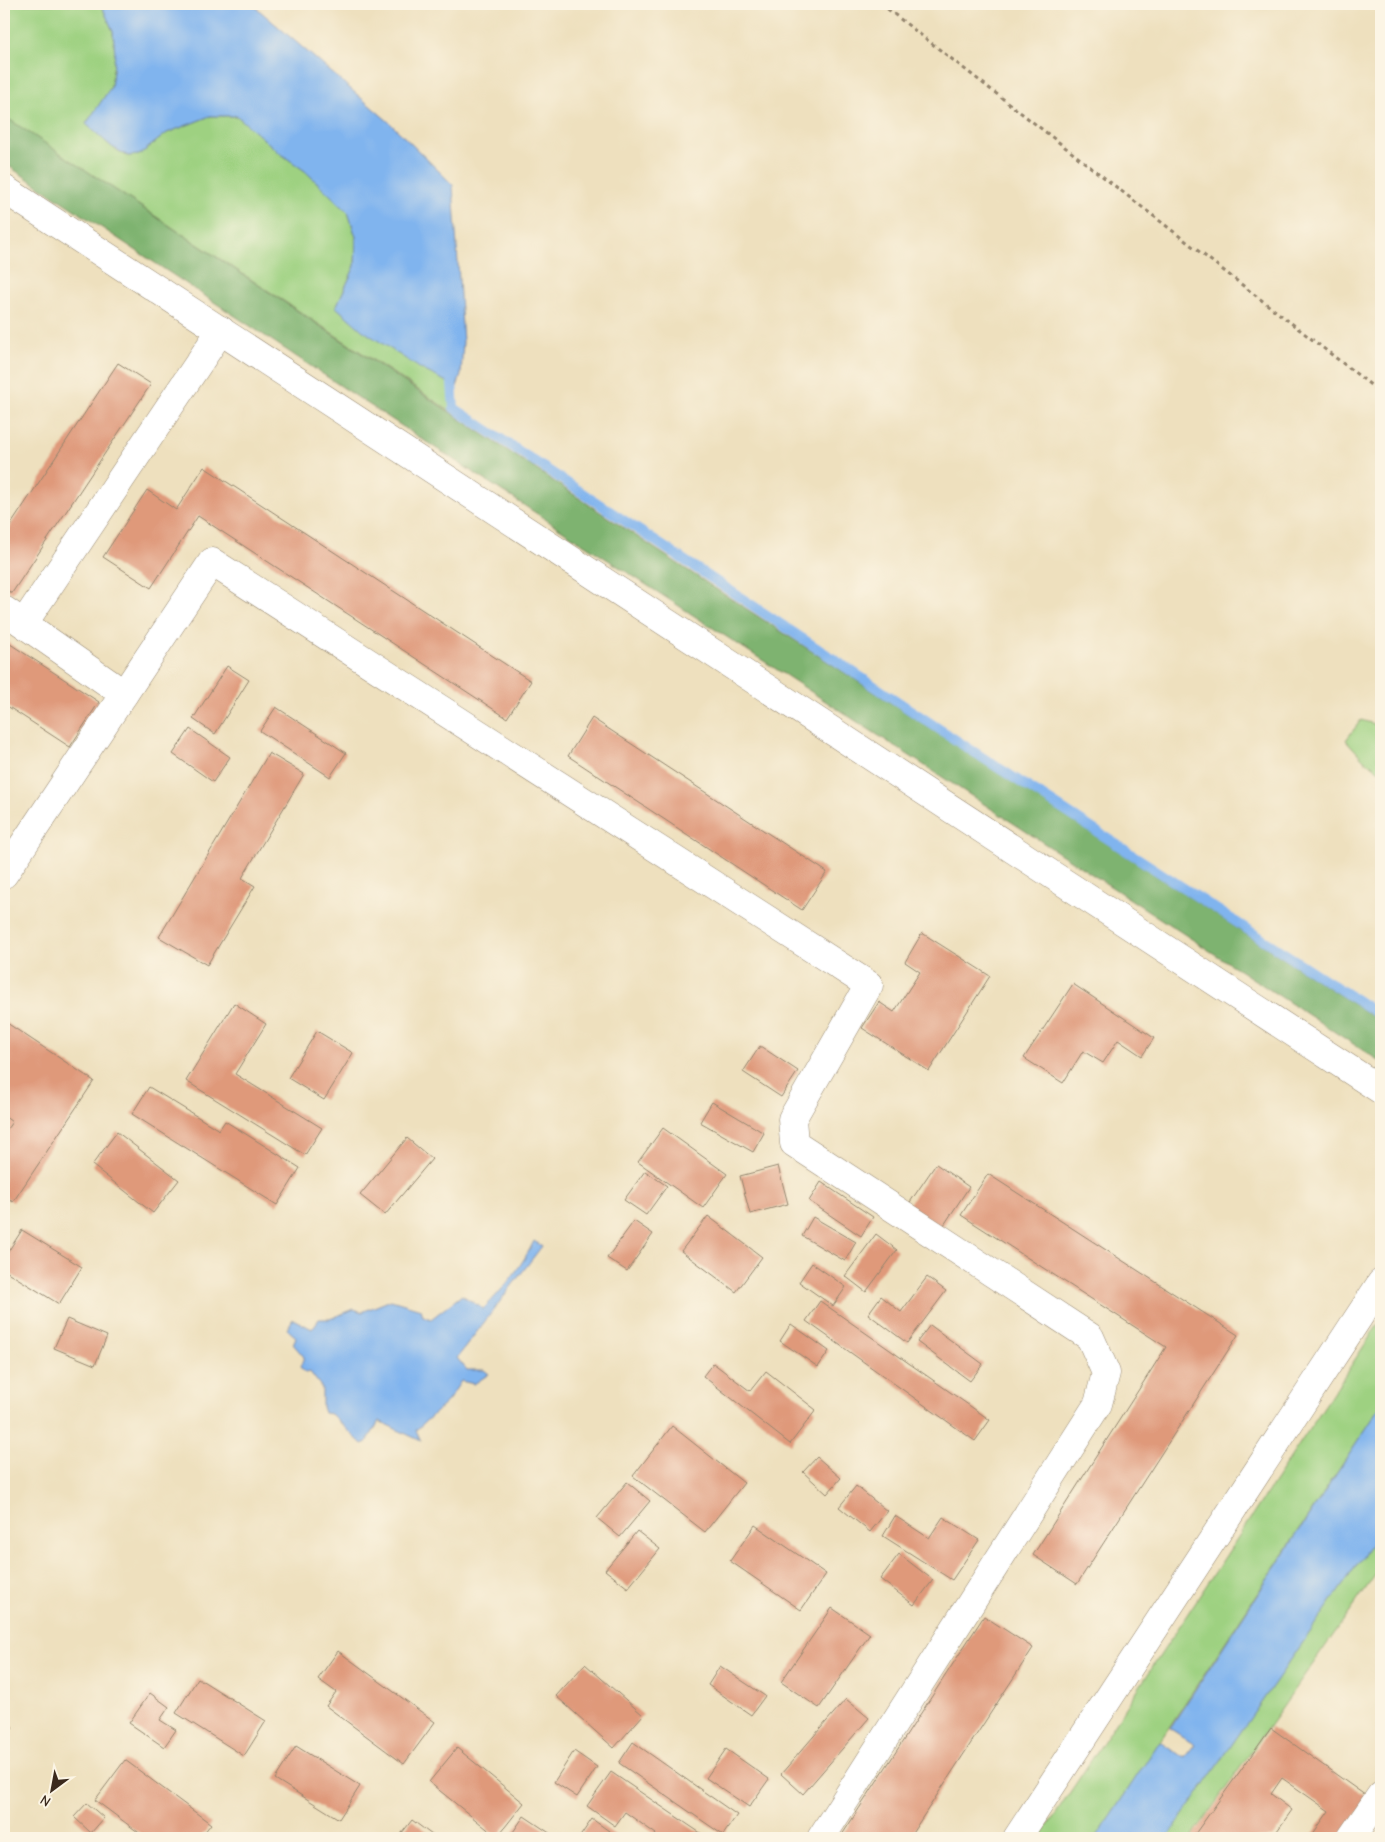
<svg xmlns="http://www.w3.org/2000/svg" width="1385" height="1842" viewBox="0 0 1385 1842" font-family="'Comic Neue',sans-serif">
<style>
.green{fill:#9ed181;stroke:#6c7e50}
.forest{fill:#7eb36f;stroke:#5c6e46}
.water{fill:#80b4ee;stroke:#5e6f86}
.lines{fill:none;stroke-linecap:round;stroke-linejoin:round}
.stream{stroke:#80b4ee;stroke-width:10}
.building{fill:#df997a}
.minor-casing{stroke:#94856e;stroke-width:29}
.secondary-casing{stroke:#94856e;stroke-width:29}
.path{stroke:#94856e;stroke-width:3;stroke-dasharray:4 4;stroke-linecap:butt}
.minor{stroke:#fff;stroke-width:28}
.secondary{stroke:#fff;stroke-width:28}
</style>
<rect width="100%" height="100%" fill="#fcf5e5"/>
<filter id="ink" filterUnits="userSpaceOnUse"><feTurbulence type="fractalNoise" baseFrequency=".02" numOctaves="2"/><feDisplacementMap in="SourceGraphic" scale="10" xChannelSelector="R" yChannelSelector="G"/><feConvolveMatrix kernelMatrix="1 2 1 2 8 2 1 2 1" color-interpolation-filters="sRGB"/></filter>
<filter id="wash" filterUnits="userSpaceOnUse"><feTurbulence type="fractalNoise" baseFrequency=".0096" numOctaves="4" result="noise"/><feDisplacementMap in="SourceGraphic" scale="20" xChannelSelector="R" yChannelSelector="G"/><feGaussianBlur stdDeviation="1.12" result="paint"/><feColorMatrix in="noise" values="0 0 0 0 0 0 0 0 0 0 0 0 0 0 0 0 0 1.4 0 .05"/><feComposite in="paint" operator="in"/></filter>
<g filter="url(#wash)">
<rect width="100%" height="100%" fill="#eee0be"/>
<!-- green -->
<g class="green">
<path d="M4,4H101L113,31L115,54L111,87L86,124L112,147L127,156L139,155L167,133L210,116H237L281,154L305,171L348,212L356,237L355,266L336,307C372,338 410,363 452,384L453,413L4,116Z"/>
<polygon points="1361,720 1381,726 1381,772 1364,760 1346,740"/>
<polygon points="1381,1320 1381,1406 1096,1838 1040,1838"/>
<polygon points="1381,1530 1381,1567 1191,1838 1167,1838"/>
</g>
<!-- forest -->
<polygon class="forest" points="4,116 713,587 1381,1022 1381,1062 368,404 7,165 4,163"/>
<!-- water -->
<g class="water">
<polygon points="101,4 252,4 389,122 453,185 463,342 461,375 457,387 421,369 362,330 336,307 355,266 356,237 348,212 305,171 281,154 237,116 210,116 167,133 139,155 128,156 112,147 86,124 111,87 115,54 113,31"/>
<path d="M534,1241L542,1246L457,1358L467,1370H484L489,1374L474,1384L461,1381L448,1401L416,1430L421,1441L379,1421L367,1442L362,1444L331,1414L324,1413L322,1407V1388L310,1372L305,1373L300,1367L304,1357L293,1344L296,1337L287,1329L293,1319L312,1329L319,1319H330L354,1309L362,1312L391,1300L421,1309L423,1316L431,1319L462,1295L483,1309C503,1290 522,1266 534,1241Z"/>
<polygon points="1381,1406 1381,1530 1167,1838 1096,1838 1160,1741 1184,1758 1195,1744 1170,1728"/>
</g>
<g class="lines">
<!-- stream -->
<g class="stream">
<polyline points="452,384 454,408 968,748 1381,1016"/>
<polyline points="1365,1530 1381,1540"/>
</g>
</g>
<g id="blocks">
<!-- building -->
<g class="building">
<polygon points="118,363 151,384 12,593 4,588 4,535"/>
<polygon points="204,467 531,681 507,718 198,516 151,588 103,557 147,490 176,510"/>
<polygon points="4,640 99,702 70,747 4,704"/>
<polygon points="227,666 249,680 215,734 193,719"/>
<polygon points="276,707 346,753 330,777 260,731"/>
<polygon points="592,718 827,872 802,910 568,756"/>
<polygon points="190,729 230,757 213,782 173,754"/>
<polygon points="269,753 304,774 242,878 255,886 207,965 159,937"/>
<polygon points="922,933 990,976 929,1071 862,1028 879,1002 894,1012 920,972 905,962"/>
<polygon points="1073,984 1154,1038 1142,1056 1118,1040 1103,1063 1083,1051 1063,1083 1024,1058"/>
<polygon points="234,1003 266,1024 235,1074 322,1128 305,1155 186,1081"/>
<polygon points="4,1021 94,1081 13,1202 4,1196 4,1133 12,1122 4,1116"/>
<polygon points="317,1031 353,1053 324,1100 288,1078"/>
<polygon points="760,1046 798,1071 781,1097 743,1072"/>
<polygon points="149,1087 219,1130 225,1121 300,1168 277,1205 132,1114"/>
<polygon points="712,1102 764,1133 753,1152 700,1122"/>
<polygon points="663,1128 727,1174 703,1208 638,1162"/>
<polygon points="117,1132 179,1180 153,1213 92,1165"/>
<polygon points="407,1138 432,1159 385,1215 360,1195"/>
<polygon points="936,1164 969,1187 940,1231 906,1208"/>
<polygon points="778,1166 788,1204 750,1214 740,1176"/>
<polygon points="645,1171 667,1186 646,1215 624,1200"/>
<polygon points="988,1174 1238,1335 1077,1584 1033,1555 1166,1347 961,1215"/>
<polygon points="821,1182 873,1217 861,1236 809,1201"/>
<polygon points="708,1216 762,1257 736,1292 681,1251"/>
<polygon points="813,1217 856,1242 845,1261 802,1236"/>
<polygon points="634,1221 653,1234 627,1271 607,1258"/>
<polygon points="22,1230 82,1267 59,1304 4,1270 4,1258"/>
<polygon points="876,1234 897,1250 866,1292 845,1276"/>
<polygon points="812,1263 846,1287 833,1306 799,1282"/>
<polygon points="927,1277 946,1291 907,1343 868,1314 881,1296 901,1312"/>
<polygon points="820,1301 990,1420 975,1441 806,1321"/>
<polygon points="67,1319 107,1336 95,1365 54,1348"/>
<polygon points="791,1324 829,1351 818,1367 780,1341"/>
<polygon points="930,1325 983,1364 970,1381 917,1342"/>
<polygon points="713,1363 750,1391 766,1371 816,1410 790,1444 703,1376"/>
<polygon points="672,1426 744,1483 705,1532 633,1476"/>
<polygon points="817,1457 841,1478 827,1494 803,1472"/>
<polygon points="627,1482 650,1501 620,1537 597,1518"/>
<polygon points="856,1486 887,1511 870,1532 839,1507"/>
<polygon points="895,1516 929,1538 943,1517 979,1540 952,1580 883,1536"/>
<polygon points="755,1525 826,1574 801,1610 730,1561"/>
<polygon points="637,1531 660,1549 628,1588 605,1570"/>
<polygon points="899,1554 933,1580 914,1605 880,1579"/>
<polygon points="832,1608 870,1634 819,1708 781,1682"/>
<polygon points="984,1616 1033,1648 909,1838 840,1838"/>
<polygon points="338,1651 435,1722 404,1764 326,1706 336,1692 318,1679"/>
<polygon points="585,1664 643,1715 614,1748 556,1696"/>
<polygon points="720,1666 765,1696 751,1715 708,1685"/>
<polygon points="198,1678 266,1721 244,1756 176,1713"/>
<polygon points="150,1693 169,1707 160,1720 176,1730 164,1747 129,1723"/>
<polygon points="846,1699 869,1718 803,1794 781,1774"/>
<polygon points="4,1722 13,1727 4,1743"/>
<polygon points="1271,1728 1369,1798 1340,1838 1310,1838 1329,1811 1282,1778 1271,1794 1292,1810 1272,1838 1192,1838"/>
<polygon points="633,1742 737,1815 723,1835 619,1763"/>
<polygon points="296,1746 360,1786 339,1819 275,1779"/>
<polygon points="457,1748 524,1803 497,1837 429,1782"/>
<polygon points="726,1749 769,1779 749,1807 706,1778"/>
<polygon points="574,1751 597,1767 577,1797 554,1782"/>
<polygon points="125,1760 211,1824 200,1838 146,1838 95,1800"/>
<polygon points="611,1772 690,1826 708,1838 653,1838 656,1834 625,1812 615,1826 587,1806"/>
<polygon points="87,1803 104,1818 91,1833 74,1817"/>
<polygon points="524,1816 557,1838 509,1838"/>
<polygon points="592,1819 619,1838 579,1838"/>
<polygon points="412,1820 436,1838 398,1838"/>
</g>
</g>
</g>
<g filter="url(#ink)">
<use href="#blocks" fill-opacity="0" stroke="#94856e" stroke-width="1"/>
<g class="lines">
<defs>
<g id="minor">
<polyline points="4,610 124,694"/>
<polyline points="24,623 221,330"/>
<polyline points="4,874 212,562 869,985 792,1119 794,1143 1090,1337 1106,1373 1098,1404 821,1838"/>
<polyline points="1017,1838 1381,1283"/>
<polyline points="1351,1838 1381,1795"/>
</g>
<polyline id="secondary" points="4,189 1381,1090"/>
</defs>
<!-- minor casing -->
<use href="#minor" class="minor-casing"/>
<!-- secondary casing -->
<use href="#secondary" class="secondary-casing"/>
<!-- path -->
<polyline class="path" points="881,4 1381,393"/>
<!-- minor -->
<use href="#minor" class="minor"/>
<!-- secondary -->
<use href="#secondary" class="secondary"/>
</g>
</g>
<!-- margin -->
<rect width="1385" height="1842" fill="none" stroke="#fcf5e5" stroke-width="20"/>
<!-- north arrow -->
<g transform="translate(52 1790) rotate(212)" stroke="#fcf5e5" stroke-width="4" paint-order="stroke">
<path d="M0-4L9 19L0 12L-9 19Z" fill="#3b2a1e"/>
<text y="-8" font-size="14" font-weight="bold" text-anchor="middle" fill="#3b2a1e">N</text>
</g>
</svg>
